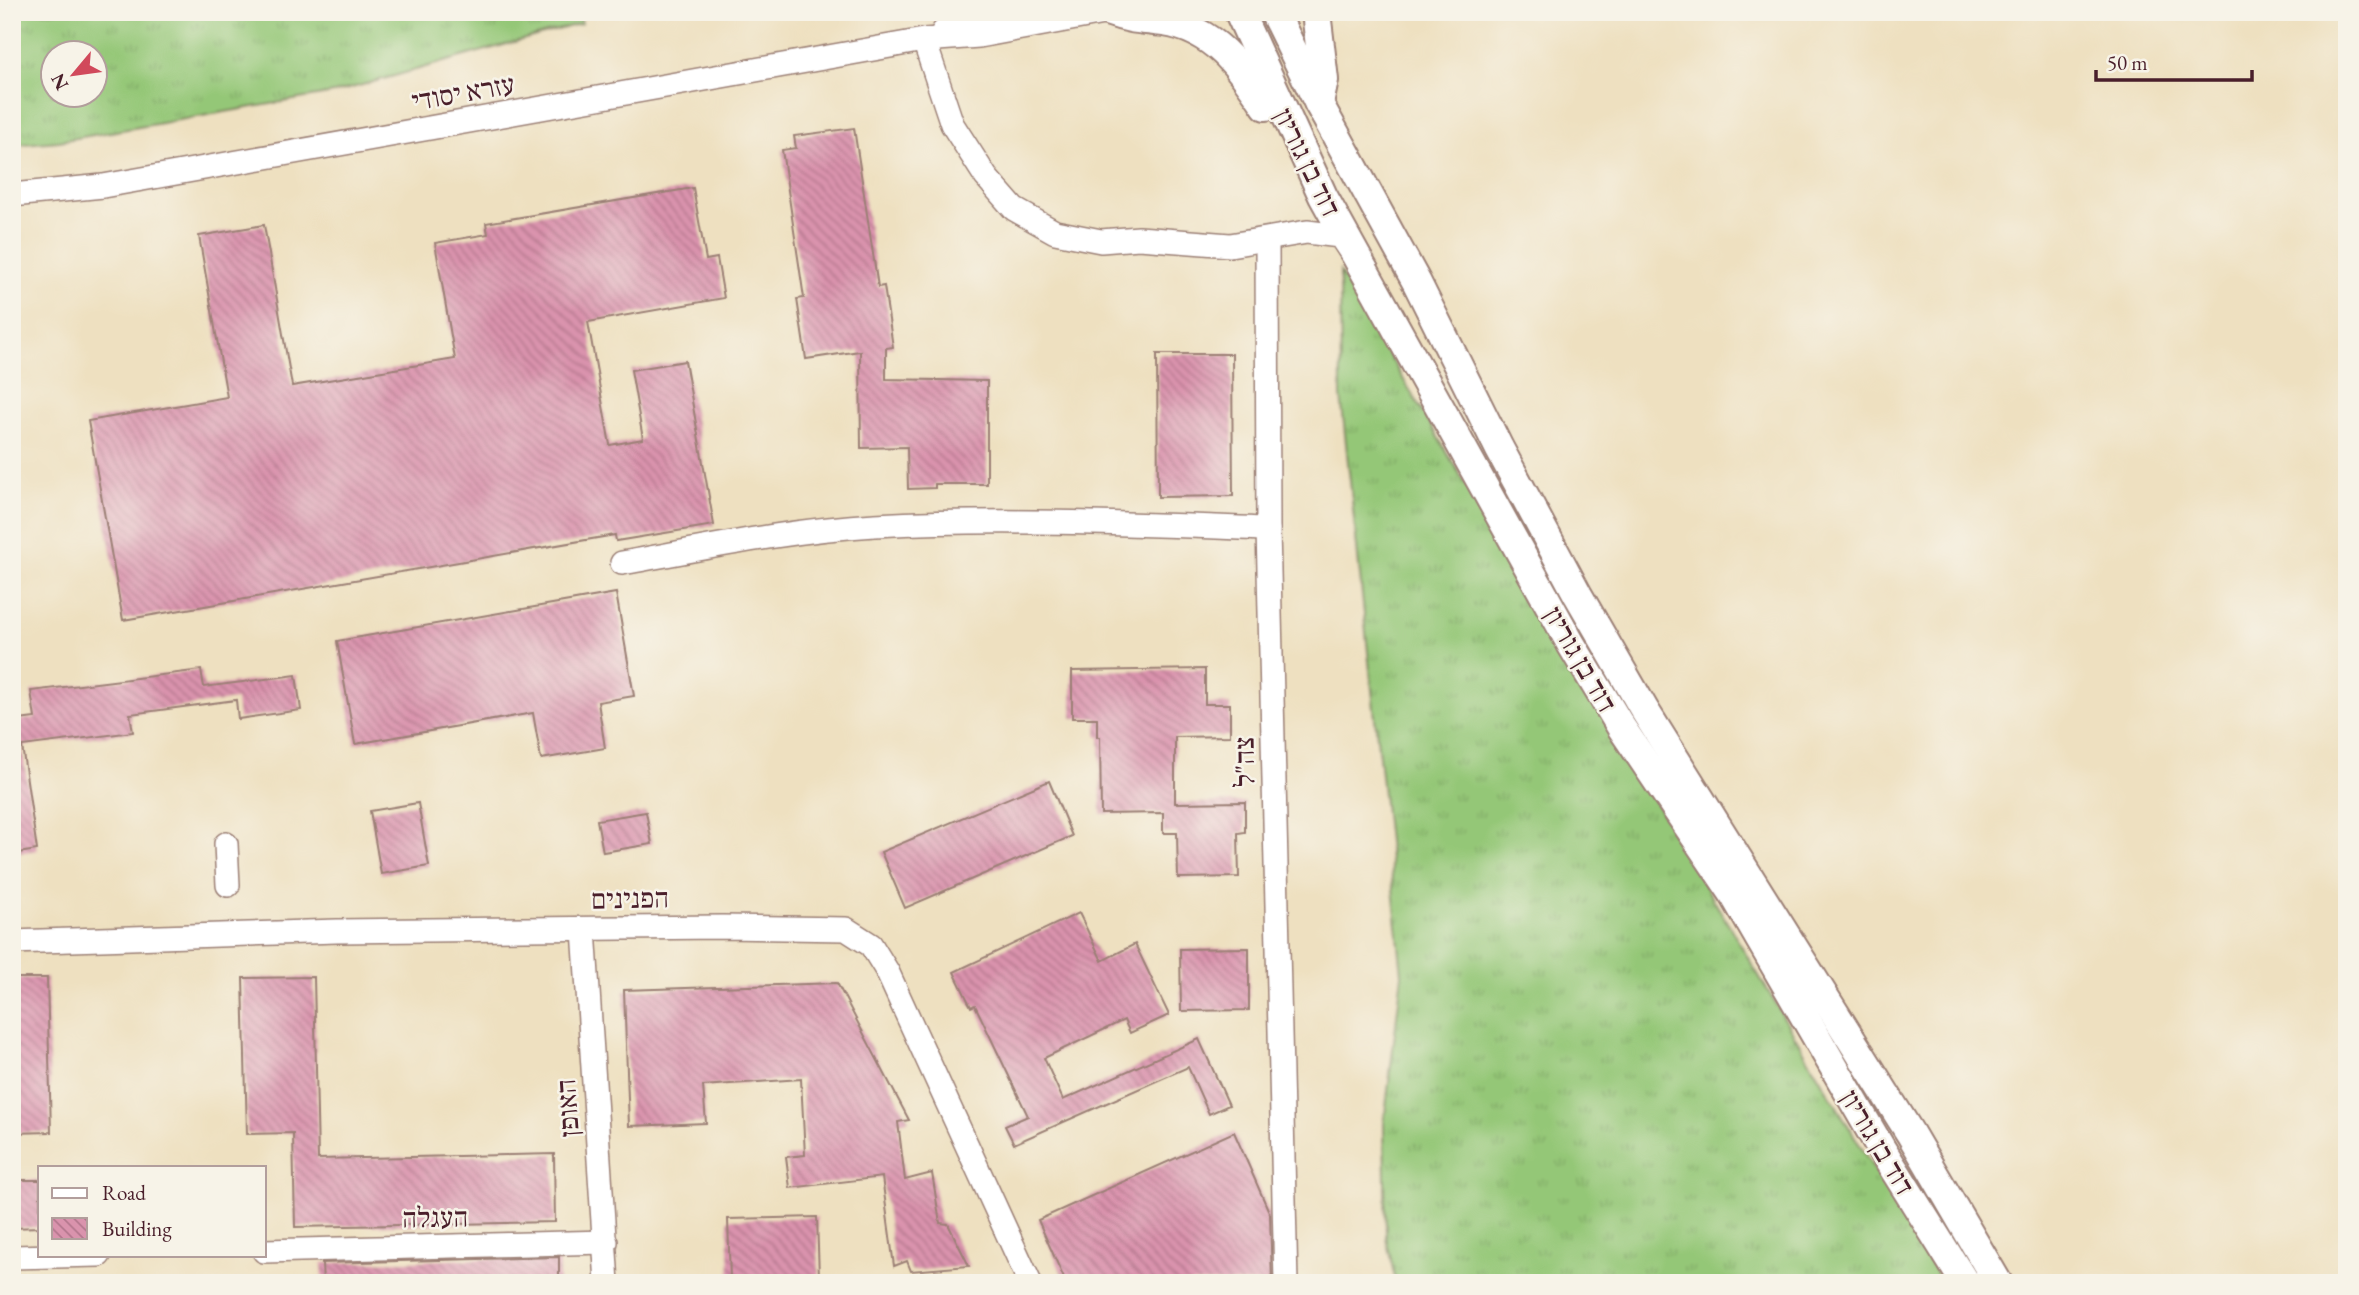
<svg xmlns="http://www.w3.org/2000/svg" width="2359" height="1295" viewBox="0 0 2359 1295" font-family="'EB Garamond','Frank Ruhl Libre',serif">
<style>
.grass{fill:url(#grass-tufts);stroke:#6f7351;stroke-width:2;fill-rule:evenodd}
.building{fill:url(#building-back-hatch)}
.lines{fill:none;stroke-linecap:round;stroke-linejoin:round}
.minor-casing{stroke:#9c8076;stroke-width:26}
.major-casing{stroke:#9c8076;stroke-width:32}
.minor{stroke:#fff;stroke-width:23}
.major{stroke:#fff;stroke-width:28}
.labels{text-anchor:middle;stroke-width:5;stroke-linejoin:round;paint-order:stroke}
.street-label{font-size:28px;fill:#4a1f2b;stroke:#f7f3e8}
</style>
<defs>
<pattern id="grass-tufts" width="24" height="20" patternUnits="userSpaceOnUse" patternTransform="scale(1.75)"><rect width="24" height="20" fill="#94c777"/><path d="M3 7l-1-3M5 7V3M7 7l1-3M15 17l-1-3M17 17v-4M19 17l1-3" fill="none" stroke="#81aa67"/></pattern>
<pattern id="building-back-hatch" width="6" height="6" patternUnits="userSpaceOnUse" patternTransform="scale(1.75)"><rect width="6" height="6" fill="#da93ad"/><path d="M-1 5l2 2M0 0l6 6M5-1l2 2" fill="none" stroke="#b3778d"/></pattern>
</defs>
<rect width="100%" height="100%" fill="#f7f3e8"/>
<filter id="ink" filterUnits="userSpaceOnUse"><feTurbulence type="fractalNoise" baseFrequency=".0143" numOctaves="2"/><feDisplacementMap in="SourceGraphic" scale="14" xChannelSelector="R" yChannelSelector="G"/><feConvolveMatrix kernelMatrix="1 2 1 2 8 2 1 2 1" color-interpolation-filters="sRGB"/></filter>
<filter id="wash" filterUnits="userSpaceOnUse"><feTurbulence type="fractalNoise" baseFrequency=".00686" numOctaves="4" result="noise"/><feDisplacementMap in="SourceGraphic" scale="28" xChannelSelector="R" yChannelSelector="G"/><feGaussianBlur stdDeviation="1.57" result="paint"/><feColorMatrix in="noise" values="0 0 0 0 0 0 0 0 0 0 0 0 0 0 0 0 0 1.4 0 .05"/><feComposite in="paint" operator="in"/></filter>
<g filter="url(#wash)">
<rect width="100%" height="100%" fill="#eee0c0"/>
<!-- grass -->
<g class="grass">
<path d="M12,12H578L582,23L334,93L59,141L12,145ZM52,52H94V94H52Z"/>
<polygon points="1340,272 1399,372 1942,1283 1396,1283 1386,1237 1384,1124 1402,974 1341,396"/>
</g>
<g id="blocks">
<!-- building -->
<g class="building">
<polygon points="854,128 878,287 884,286 893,347 886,348 886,379 987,381 987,484 935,484 935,488 908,489 907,447 861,448 860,351 806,359 797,299 804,298 782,150 796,148 794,136"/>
<polygon points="693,188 706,260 717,258 724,298 588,322 610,445 643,439 631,370 685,361 714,525 616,541 615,535 123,620 88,421 227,397 199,236 264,225 292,386 455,359 435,243 488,234 486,223"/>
<polygon points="1157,354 1232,354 1233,496 1158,497"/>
<polygon points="616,593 634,696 598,702 605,748 541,759 533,713 355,744 337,641"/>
<polygon points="1205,669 1205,704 1230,704 1230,736 1175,737 1175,803 1245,802 1245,832 1238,833 1239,877 1178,878 1177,833 1163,833 1163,813 1101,814 1100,737 1097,737 1097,718 1072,718 1072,671"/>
<polygon points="201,670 204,687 296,675 301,710 238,719 236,700 130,714 133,732 22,746 37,850 12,854 12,721 35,718 31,691"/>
<polygon points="1049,781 1072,836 905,908 881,852"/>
<polygon points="418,803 429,866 381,874 370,811"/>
<polygon points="646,812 652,844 603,852 597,820"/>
<polygon points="1079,913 1102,961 1135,944 1169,1015 1130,1033 1124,1020 1044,1058 1063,1100 1199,1039 1229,1105 1209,1114 1188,1067 1014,1144 1005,1126 1028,1116 975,1005 971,1007 954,972"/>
<polygon points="1249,948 1249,1010 1181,1011 1180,949"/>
<polygon points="314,977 318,1159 554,1154 555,1222 295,1227 293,1133 247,1134 243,978"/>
<polygon points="12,978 47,978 51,1132 12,1133"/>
<polygon points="837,983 909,1120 898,1122 905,1180 932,1173 940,1223 948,1224 969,1266 911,1271 907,1261 894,1266 882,1177 790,1188 786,1157 805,1155 801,1079 703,1086 706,1123 629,1126 624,990"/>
<polygon points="1234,1132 1270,1214 1272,1283 1066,1283 1038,1220"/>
<polygon points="12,1180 40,1180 40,1227 12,1228"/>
<polygon points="817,1217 819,1277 730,1279 728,1219"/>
<polygon points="559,1257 559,1283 323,1283 322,1263"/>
</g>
</g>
</g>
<g filter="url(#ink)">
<use href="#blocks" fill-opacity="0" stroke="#9c8076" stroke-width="2"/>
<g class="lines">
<defs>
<g id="minor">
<polyline points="943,32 982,16 1000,12"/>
<polyline points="924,40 952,124 986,177 1014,209 1055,232 1101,241 1139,238 1230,245 1307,232 1340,236 1350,251"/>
<polyline points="12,195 103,186 924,40 979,36 1109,12"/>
<polyline points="1267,241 1268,529 1286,1283"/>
<path d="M622,563C706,548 789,530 875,525C1006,518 1137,524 1268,529"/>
<polyline points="226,844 228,885"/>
<polyline points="584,929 607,1283"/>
<polyline points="12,942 337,931 722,927 846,929 871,945 887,971 1030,1283"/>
<polyline points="264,1251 606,1242"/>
<polyline points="12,1257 99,1255"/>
</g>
<g id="major">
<path d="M1110,12C1132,20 1141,19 1164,22C1214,29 1240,67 1266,106"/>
<polyline points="1239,12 1323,196 1571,644 1621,727 1733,893 1882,1150 1965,1283"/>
<polyline points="1274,12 1319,104 1417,283 1499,448 1578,595 1645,711 1910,1133 1998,1283"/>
<polyline points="1316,12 1324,80 1319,104"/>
</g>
</defs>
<!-- minor casing -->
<use href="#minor" class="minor-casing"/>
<!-- major casing -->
<use href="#major" class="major-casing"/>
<!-- minor -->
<use href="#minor" class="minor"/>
<!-- major -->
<use href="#major" class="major"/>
</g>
</g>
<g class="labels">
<!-- street labels -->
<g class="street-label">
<text transform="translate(463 92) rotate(-10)" y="10">עזרא יסודי</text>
<text transform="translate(1308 162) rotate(64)" y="10">דוד בן גוריון</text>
<text transform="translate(1581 659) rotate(60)" y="10">דוד בן גוריון</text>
<text transform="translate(1244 762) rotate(-91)" y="10">צה"ל</text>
<text transform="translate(630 898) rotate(-1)" y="10">הפנינים</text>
<text transform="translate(567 1108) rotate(-94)" y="10">האופן</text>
<text transform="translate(1878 1142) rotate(59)" y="10">דוד בן גוריון</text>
<text transform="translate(435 1217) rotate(-1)" y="10">העגלה</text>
</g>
</g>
<!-- margin -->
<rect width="2359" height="1295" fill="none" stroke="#f7f3e8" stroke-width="42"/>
<!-- legend -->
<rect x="38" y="1166" width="228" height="91" fill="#f7f3e8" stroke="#b29e9c" stroke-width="2"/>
<rect x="52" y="1188" width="35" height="10" fill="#ffffff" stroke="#b29e9c" stroke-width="2"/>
<text x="102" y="1200" font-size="21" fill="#4a1f2b">Road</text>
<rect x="52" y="1218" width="35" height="21" fill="url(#building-back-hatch)" stroke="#b29e9c" stroke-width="2"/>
<text x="102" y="1236" font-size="21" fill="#4a1f2b">Building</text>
<!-- north arrow -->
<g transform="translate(74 74) rotate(241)"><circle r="33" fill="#f7f3e8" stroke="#b29e9c" stroke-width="2"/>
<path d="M0-5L12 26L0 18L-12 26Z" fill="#d1495b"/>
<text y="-10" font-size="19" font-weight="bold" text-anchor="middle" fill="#4a1f2b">N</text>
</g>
<!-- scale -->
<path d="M2096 70v10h156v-10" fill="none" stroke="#4a1f2b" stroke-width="3.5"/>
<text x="2107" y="70" font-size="21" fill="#4a1f2b" stroke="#f7f3e8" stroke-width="5" paint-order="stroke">50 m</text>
</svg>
